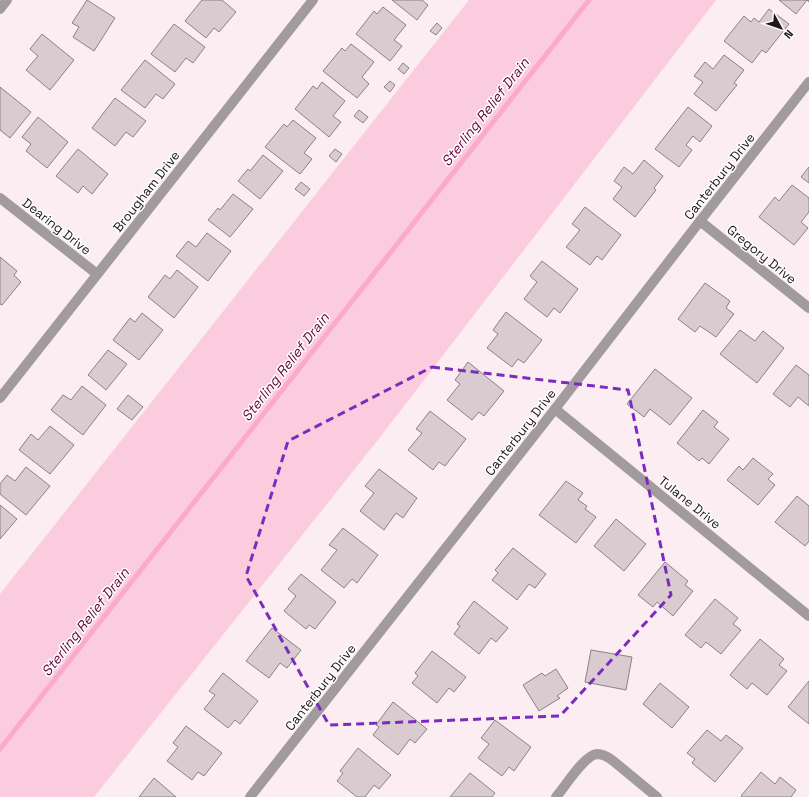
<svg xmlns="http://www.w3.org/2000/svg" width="809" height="797" viewBox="0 0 809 797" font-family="'Space Grotesk',sans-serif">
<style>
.green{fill:#fbccdd}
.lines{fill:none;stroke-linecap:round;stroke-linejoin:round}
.stream{stroke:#fbaac9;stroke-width:5}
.building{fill:#d9cbd0;stroke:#8e8185}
.street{stroke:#a19b9d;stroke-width:10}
.marked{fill:none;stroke:#7b2cbf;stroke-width:3;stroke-dasharray:8 5;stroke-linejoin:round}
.labels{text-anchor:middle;stroke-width:3;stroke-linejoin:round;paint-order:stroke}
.street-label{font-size:13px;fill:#1c1719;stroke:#fefefe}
.water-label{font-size:14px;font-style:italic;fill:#65043a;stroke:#fefefe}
</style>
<rect width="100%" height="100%" fill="#fbedf2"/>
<!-- green -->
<polygon class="green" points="469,0 716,0 381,436 94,797 0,797 0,594"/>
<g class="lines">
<!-- stream -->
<polyline class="stream" points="0,749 589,0"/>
</g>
<!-- building -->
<g class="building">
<polygon points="87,0 115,18 94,51 73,37 79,27 72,23"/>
<polygon points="202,0 222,0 236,12 219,32 214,28 206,38 185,21"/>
<polygon points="392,0 422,0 428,5 417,20"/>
<polygon points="779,0 809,0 809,2 807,0 796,14"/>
<polygon points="383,7 406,25 394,40 402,46 390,61 356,34 374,11 377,14"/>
<polygon points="769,9 789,24 766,53 762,50 752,63 724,41 744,16 751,22 754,18 759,22"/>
<polygon points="437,23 442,28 436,35 430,31"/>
<polygon points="174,24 205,47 193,63 186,58 175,72 151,54"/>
<polygon points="42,34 74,60 50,90 26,70 38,56 30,49"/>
<polygon points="351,44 374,62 362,77 369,84 357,98 323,71 342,48 345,51"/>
<polygon points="724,55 744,70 734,83 737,85 716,111 694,94 703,82 694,76 705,62 713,69"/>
<polygon points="145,60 175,84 163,99 156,94 145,108 121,90"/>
<polygon points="403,63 409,68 404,74 398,69"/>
<polygon points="390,81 395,85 390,92 384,87"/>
<polygon points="322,82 345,101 333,116 341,122 329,137 295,109 313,86 317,89"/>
<polygon points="0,87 31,112 10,138 0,130"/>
<polygon points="115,98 146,121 133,137 126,132 115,146 92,128"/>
<polygon points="688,107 712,126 700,142 693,136 686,145 692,150 679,167 655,149"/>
<polygon points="359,110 368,117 363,123 354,116"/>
<polygon points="38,117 68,142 47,168 26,151 31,144 22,137"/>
<polygon points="293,120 316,138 304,153 312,159 300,174 265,147 284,124 287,127"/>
<polygon points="78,149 108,174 92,194 83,186 78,193 56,176"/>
<polygon points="335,149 342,154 336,162 329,156"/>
<polygon points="263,155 283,171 260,199 238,181 248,169 250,171"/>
<polygon points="644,160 663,176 654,188 656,190 635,217 613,199 622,187 614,181 624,167 633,174"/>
<polygon points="809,167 809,183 801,177"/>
<polygon points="301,182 310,189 304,196 295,189"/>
<polygon points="792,185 809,198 809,212 801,222 808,228 794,245 759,217 775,197 779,201"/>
<polygon points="233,194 253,209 230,237 208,220 218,208 220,210"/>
<polygon points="585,207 621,235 602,260 597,256 590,265 566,247 580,230 572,224"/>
<polygon points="207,233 231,251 208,281 176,256 188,241 196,247"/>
<polygon points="0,257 17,271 14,275 21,282 2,305 0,304"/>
<polygon points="542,261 578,289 560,313 554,308 547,317 524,299 537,282 530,276"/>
<polygon points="177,270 198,287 174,318 148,297 165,275 170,279"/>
<polygon points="705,283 730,301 726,308 734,314 716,337 700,326 695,332 678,319"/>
<polygon points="506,312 542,340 524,363 518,359 512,367 487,348 498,334 493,330"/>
<polygon points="142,313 163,330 139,360 113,340 130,318 135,322"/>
<polygon points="740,330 755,341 763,331 784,348 757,383 720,354"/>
<polygon points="108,350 127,364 106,390 88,375"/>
<polygon points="468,362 504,391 484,416 479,412 472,420 447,400 460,384 455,380"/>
<polygon points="796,365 809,375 809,406 798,397 790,407 773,394"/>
<polygon points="655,369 692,398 670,425 650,409 644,417 627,404"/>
<polygon points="82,386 106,405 83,435 51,410 63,395 71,400"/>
<polygon points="128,395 143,407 132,420 117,409"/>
<polygon points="703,410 718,422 714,427 729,439 709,464 702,458 699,461 677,443"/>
<polygon points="430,411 466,439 445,466 439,462 433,470 408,450 422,433 416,429"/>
<polygon points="50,426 74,445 50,474 19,450 31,434 38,440"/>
<polygon points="753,458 773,474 768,479 775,485 758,505 727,480 739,466 743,470"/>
<polygon points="26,467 50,486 26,515 0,494 0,484 7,475 15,481"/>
<polygon points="379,469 417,498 403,518 396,513 384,530 360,511 374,493 365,486"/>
<polygon points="566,481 583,493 578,500 587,506 585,509 596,517 576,543 539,515"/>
<polygon points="797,496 809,506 809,541 805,546 775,522"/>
<polygon points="0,505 17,519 0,539"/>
<polygon points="616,519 646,544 624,571 594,546"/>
<polygon points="343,528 378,555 357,583 352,579 344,588 321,570 337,550 329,545"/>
<polygon points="513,548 546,574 535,588 529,584 517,600 492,580 498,573 495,570"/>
<polygon points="665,562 688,581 685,585 693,591 673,616 657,602 653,607 638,595"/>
<polygon points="301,574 336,602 315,629 309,625 306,629 284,611 296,596 288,589"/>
<polygon points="715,599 738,618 733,624 741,630 721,654 706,642 701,648 685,635"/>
<polygon points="474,601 508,628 496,642 491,638 479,654 454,634 460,626 457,624"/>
<polygon points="272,628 301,650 287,668 280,663 269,678 246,661"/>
<polygon points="760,639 784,659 779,665 787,671 767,695 752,683 747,689 730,675"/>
<polygon points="591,650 632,657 626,690 585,682"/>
<polygon points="432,651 466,677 454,692 449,688 437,703 412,683 418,676 415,673"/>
<polygon points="556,669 568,688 557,696 560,698 539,711 523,685 542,673 545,676"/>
<polygon points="223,673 258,701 240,724 235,720 228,728 204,709 215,695 209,691"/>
<polygon points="809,681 809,724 788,707"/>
<polygon points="660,683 689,707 672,728 643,704"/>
<polygon points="393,702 427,729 415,743 410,739 398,755 373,735 379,727 376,725"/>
<polygon points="495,720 531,747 514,771 509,767 502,776 478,758 489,744 481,738"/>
<polygon points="186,726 222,753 204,776 198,772 192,780 167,761 178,747 173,743"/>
<polygon points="707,730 721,741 726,735 743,748 715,782 692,763 695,759 687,753"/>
<polygon points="358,748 391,775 379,789 374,785 365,797 357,797 337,781 343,773 340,771"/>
<polygon points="761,772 775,784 780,777 796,790 791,797 742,797 741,796"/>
<polygon points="470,773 495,793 492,797 450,797"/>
<polygon points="154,778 176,797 139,797"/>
</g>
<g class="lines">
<!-- street -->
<g class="street">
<polyline points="0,9 7,0"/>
<polyline points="0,198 97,274"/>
<polyline points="700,221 809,308"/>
<polyline points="0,398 313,0"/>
<polyline points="555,409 809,616"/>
<polyline points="250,797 555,409 700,221 809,82"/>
<path d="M556,797C565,787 584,755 597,754C603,754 608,757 612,760L657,797"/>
</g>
</g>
<!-- marked area -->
<path class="marked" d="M432,367L628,390L671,595L560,716L329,725L246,576L288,441Z"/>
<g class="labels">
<!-- street labels -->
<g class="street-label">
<text transform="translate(719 176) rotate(-52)" y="5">Canterbury Drive</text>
<text transform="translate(146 191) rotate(-52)" y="5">Brougham Drive</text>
<text transform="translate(57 226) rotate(38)" y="5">Dearing Drive</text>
<text transform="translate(762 254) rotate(39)" y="5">Gregory Drive</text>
<text transform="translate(520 432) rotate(-52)" y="5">Canterbury Drive</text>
<text transform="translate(690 502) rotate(39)" y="5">Tulane Drive</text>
<text transform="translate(320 687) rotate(-52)" y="5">Canterbury Drive</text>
</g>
<!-- water labels -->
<g class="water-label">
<text transform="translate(485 112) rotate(-52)" y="5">Sterling Relief Drain</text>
<text transform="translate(285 367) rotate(-52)" y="5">Sterling Relief Drain</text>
<text transform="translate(85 622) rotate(-52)" y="5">Sterling Relief Drain</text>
</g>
</g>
<!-- north arrow -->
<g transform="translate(781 28) rotate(130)" stroke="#fefefe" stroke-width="3" paint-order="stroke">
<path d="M0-3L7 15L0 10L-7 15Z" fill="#1c1719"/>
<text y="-6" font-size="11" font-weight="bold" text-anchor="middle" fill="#1c1719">N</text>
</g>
</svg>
